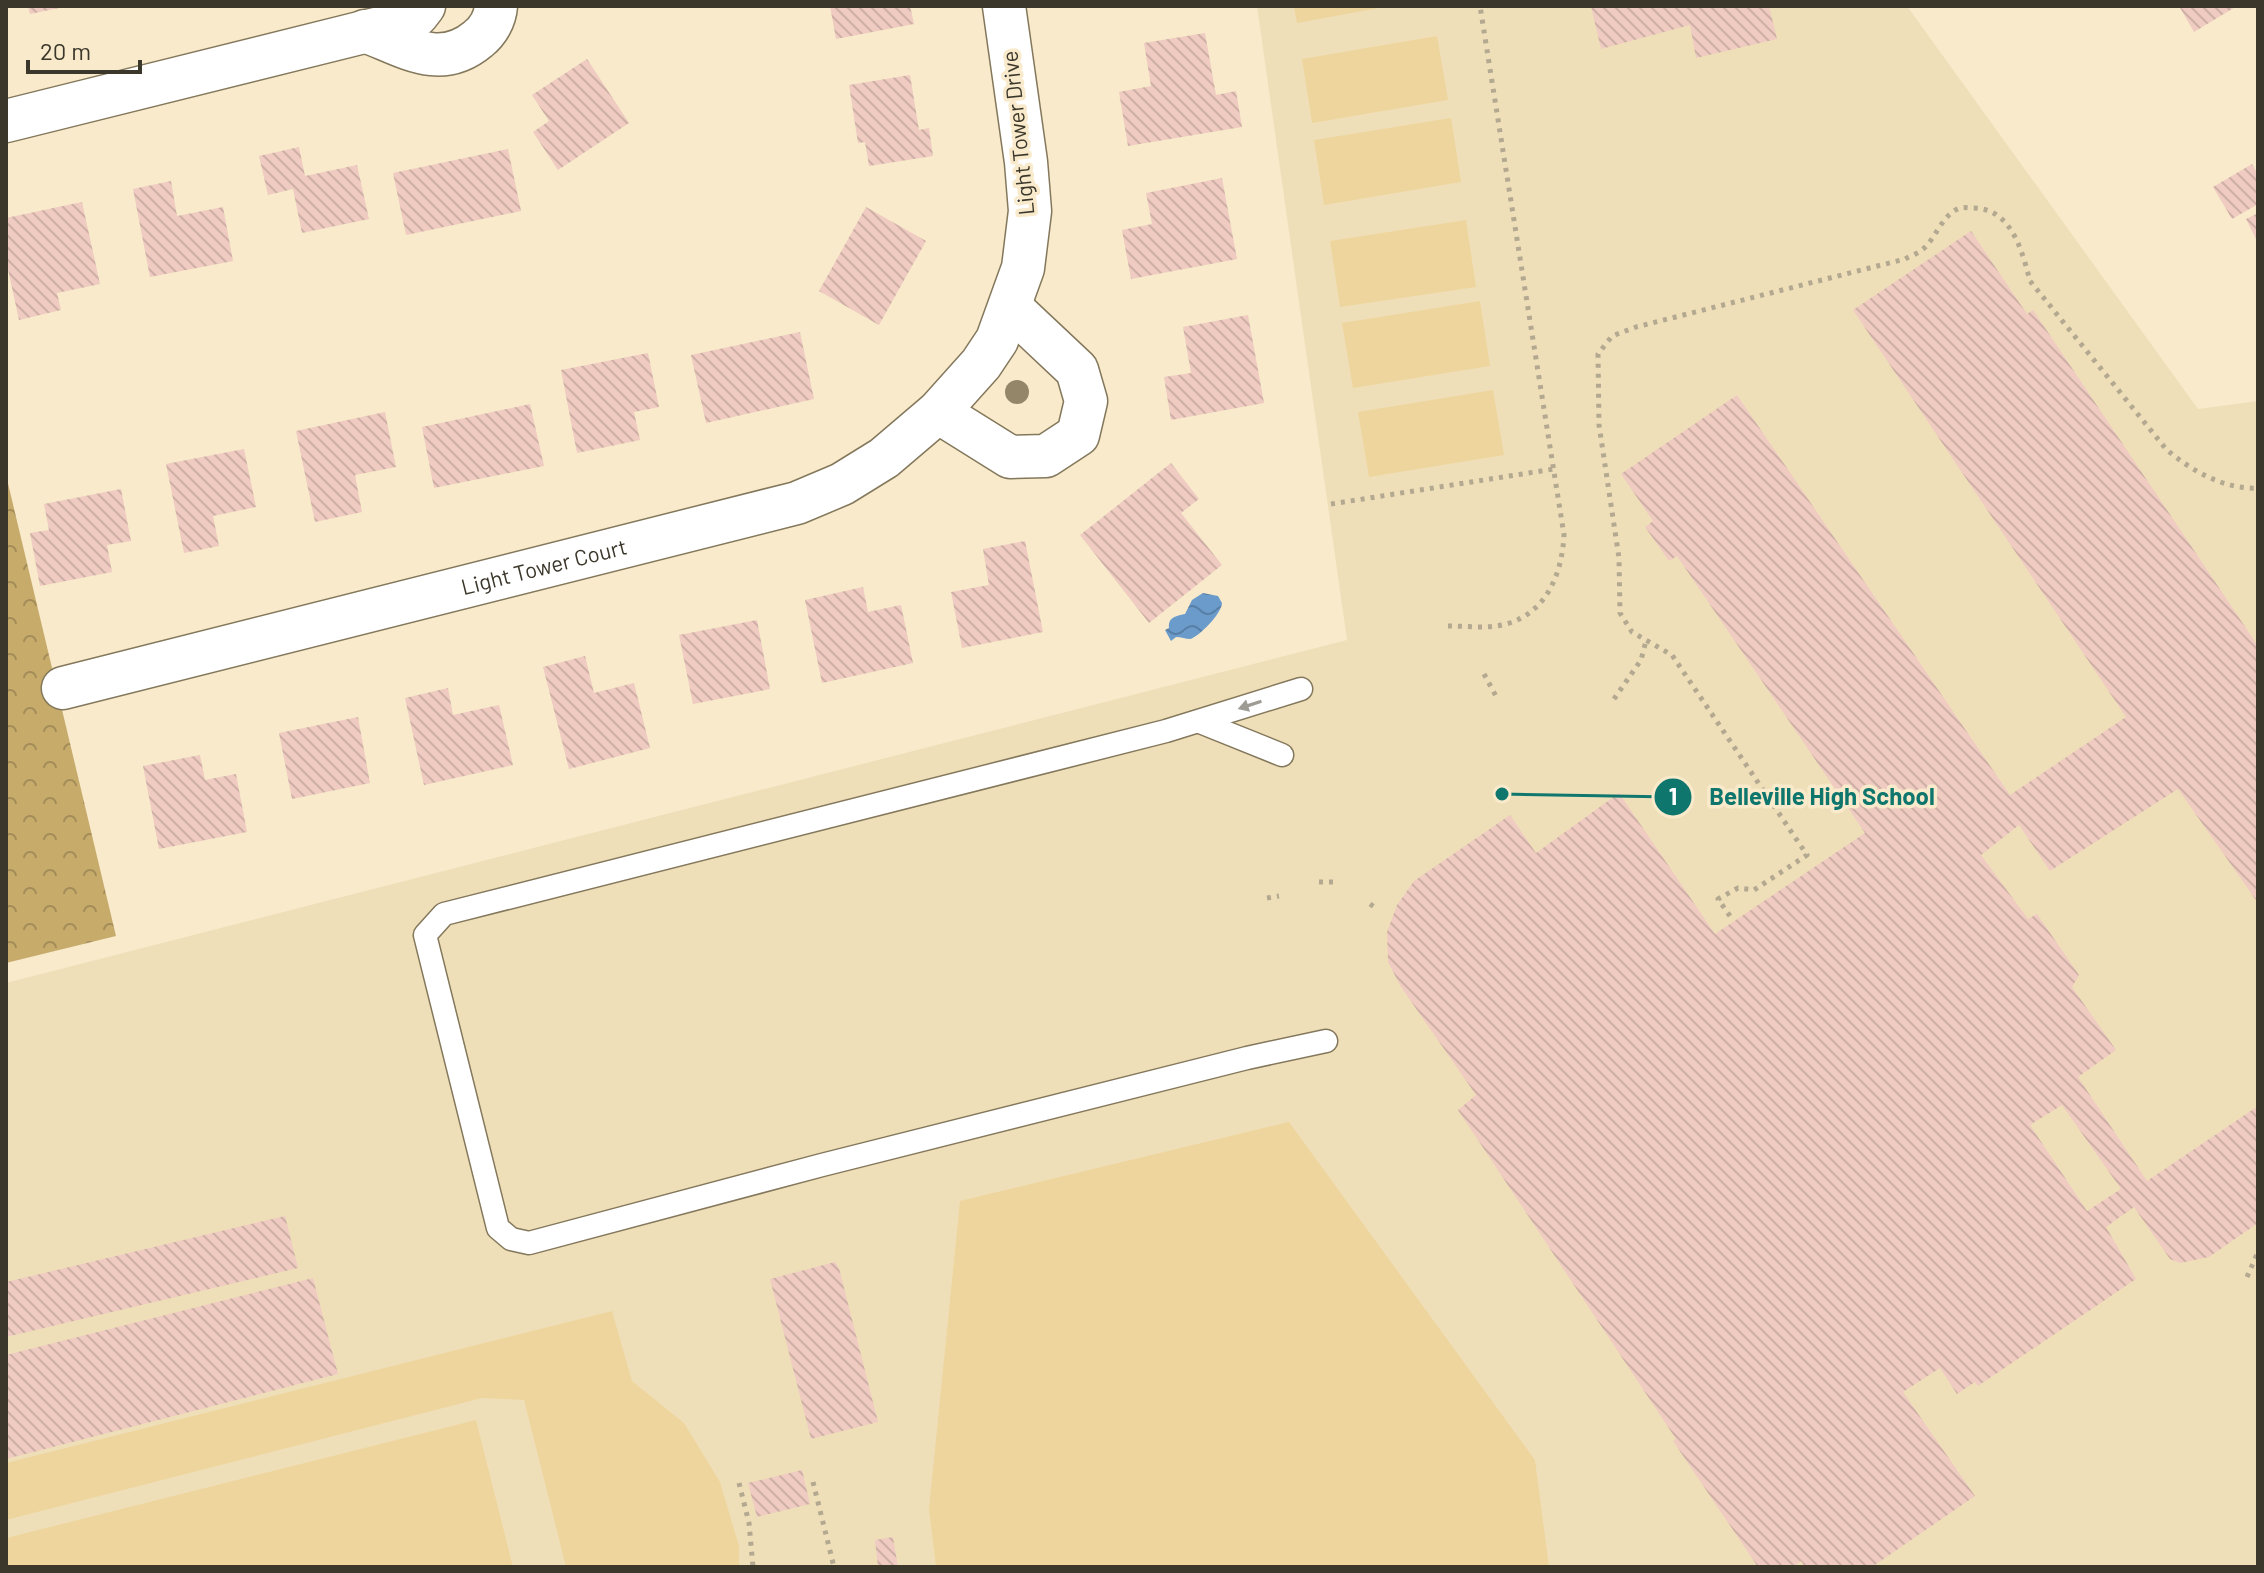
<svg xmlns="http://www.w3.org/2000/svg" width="2264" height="1573" viewBox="0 0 2264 1573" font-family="Barlow,sans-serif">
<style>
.built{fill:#efdfb9}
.forest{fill:url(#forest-crowns)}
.garden{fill:#eed59d}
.water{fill:url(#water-waves)}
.building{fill:url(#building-back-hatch);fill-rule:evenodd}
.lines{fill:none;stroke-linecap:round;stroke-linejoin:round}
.service-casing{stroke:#84785c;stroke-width:25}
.minor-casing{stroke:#84785c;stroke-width:45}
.path{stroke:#b3a890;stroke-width:5;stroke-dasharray:4 6;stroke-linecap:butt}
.service{stroke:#fff;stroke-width:22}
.minor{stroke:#fff;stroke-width:42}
.tree{fill:#938669}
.oneway{fill:#9e9b95}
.labels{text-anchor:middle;stroke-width:7;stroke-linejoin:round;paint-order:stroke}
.street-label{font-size:22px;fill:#3c372b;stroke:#f8eacb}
.leader{fill:none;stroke:#0f766e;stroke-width:3}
.callout-dot{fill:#0f766e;stroke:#f8eacb;stroke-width:3}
.mark-label{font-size:24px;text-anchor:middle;font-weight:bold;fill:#fff}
.callout-label{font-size:24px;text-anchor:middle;font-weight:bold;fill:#0f766e;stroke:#f8eacb;stroke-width:7;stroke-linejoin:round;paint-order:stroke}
</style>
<defs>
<pattern id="forest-crowns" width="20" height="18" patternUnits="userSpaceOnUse" patternTransform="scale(2)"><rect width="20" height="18" fill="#c7ab6b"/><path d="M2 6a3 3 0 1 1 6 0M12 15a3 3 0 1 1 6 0" fill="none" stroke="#a38c58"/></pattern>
<pattern id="water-waves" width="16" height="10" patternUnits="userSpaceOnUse" patternTransform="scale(2)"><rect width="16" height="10" fill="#6a9bcb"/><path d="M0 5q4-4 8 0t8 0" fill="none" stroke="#587fa5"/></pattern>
<pattern id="building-back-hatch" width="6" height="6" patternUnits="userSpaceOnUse" patternTransform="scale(2)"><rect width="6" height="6" fill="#efcbc1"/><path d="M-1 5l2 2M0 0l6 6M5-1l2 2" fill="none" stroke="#ceafa6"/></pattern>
</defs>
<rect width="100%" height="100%" fill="#f8eacb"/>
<!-- built -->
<polygon class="built" points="1257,6 1907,6 2198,409 2258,401 2258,1567 6,1567 6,983 1347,640"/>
<!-- forest -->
<polygon class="forest" points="6,475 116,936 6,963"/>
<!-- garden -->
<g class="garden">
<polygon points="1294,6 1390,6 1297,23"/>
<polygon points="1437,36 1448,100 1312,123 1302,59"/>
<polygon points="1451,118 1461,182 1324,205 1314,140"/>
<polygon points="1466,220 1476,287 1340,307 1330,241"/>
<polygon points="1480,301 1490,366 1353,388 1342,323"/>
<polygon points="1493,390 1504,455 1369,477 1358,412"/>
<polygon points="1289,1122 1535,1460 1549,1567 936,1567 929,1509 960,1201"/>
<polygon points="612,1311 632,1381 684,1423 720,1482 739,1546 739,1567 566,1567 524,1400 482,1398 6,1520 6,1463"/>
<polygon points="476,1420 513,1567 6,1567 6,1538"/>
</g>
<!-- water -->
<path class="water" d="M1203,593L1218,596L1222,603C1222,613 1199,637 1190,639C1186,639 1181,637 1176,637L1171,641L1165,630L1169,628C1168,617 1176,616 1185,614L1192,600Z"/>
<!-- building -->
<g class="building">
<polygon points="28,6 64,6 64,7 30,14"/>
<polygon points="830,6 910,6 914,24 836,39"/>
<polygon points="1591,6 1769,6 1777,39 1696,58 1690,25 1601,49"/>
<polygon points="2179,6 2237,6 2194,32"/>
<polygon points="1205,33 1216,95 1236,91 1242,127 1128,146 1119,92 1151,86 1144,43"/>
<polygon points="587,59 629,123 558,170 533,132 549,121 532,95"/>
<polygon points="910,75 919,130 929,128 933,156 869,166 865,142 858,143 849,85"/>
<polygon points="299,147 305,176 357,165 369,219 302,233 293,189 268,195 259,156"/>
<polygon points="508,149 521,211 406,235 393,173"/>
<polygon points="2252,164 2258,175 2258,204 2232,219 2213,187"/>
<polygon points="1222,178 1237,259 1131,279 1122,230 1152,224 1146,193"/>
<polygon points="171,181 177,216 223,207 233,261 150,277 133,189"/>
<polygon points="82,202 100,284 57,293 61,310 19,320 6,260 6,218"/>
<polygon points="866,207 926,241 879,325 819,291"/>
<polygon points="2258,213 2258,243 2246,219"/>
<path d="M1971,231L2027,314L2033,310L2258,646V903L2178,789L2050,871L2019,825L1981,855L2028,919L2037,914L2079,975L2072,987L2116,1050L2078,1077L2147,1181L2258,1106V1223L2209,1257L2180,1263L2170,1259L2134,1207L2106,1227L2136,1279L1978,1386L1975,1382L1957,1394L1940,1368L1903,1392L1975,1496L1872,1567H1805L1801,1561L1793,1567H1758L1673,1441L1676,1439L1458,1110L1476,1095L1401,987L1388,962L1387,932L1397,905L1414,881L1510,815L1536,853L1619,793L1715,934L1865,833L1677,556L1669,561L1645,527L1653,521L1621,474L1737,395L2010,795L2126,717L1853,310ZM2062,1105L2121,1189L2087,1211L2030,1125Z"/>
<polygon points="1248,315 1264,403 1171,420 1164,377 1191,373 1183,327"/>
<polygon points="800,332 814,399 706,423 691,355"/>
<polygon points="648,353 659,407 634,412 640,440 577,453 561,370"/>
<polygon points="530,404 544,466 434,488 422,427"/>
<polygon points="385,412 396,467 355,475 362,512 315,522 296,431"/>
<polygon points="244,449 256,507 213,516 219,546 184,553 166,464"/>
<polygon points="1171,463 1199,499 1181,513 1222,565 1149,623 1080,535"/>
<polygon points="121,489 131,541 107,545 112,572 40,586 30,533 49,530 44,504"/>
<polygon points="1025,541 1043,632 962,648 951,592 989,585 983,549"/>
<polygon points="863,587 868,612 901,605 913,663 822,683 805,600"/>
<polygon points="757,620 770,689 693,704 679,635"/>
<polygon points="585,656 594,693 634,683 650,748 569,769 543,667"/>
<polygon points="448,688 453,715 499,705 513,765 424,785 405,698"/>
<polygon points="358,717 370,783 292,799 279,733"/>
<polygon points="200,755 205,780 236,774 247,832 159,849 143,766"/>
<polygon points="285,1216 298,1268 6,1337 6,1282"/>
<polygon points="835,1262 839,1268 878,1422 811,1439 770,1279"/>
<polygon points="313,1278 338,1374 6,1459 6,1355"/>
<polygon points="802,1470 810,1504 757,1517 748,1483"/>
<polygon points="893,1537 898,1567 878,1567 875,1540"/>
</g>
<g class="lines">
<defs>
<g id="service">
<polyline points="1301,689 1166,731 444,914 425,935 498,1228 511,1239 529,1243 822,1165 1247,1058 1326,1041"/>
<polyline points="1200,722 1282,755"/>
</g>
<g id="minor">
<path d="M365,31C405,46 440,71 478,39C488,31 495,19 496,6"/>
<polyline points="6,121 400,23 417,15 424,6"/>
<polyline points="938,412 1010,457 1046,456 1078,435 1086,401 1077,370 1010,307"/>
<path id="s1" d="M63,688L797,503L842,484L884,458L938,412L981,364L997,340L1023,268L1030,211L1026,162L1004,6"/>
</g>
</defs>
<!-- service casing -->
<use href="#service" class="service-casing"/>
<!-- minor casing -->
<use href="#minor" class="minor-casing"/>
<!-- path -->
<g class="path">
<polyline points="1331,504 1554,469"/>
<path d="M1448,626C1467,626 1487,629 1506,624C1547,613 1562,573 1564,535L1480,6"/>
<polyline points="1484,674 1497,698"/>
<polyline points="1614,699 1641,660 1646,641"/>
<polyline points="1319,882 1333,882"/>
<polyline points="1267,898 1279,896"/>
<polyline points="1370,904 1376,908"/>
<path d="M1730,916L1718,899L1738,888L1754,890L1807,855L1672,655L1632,632L1620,613L1619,558L1599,425L1598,354L1612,336L1636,327L1905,259C1910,256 1917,254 1922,250C1936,239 1942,214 1960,208C1964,207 1968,208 1973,208C2011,208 2022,250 2030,281L2166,449C2190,470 2225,490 2258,488"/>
<polyline points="2247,1277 2258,1252"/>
<polyline points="813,1482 834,1567"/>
<polyline points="739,1483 749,1523 753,1567"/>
</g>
<!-- service -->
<use href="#service" class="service"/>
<!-- minor -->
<use href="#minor" class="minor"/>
</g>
<!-- trees -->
<circle class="tree" cx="1017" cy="392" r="12"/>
<!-- one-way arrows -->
<defs><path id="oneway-solid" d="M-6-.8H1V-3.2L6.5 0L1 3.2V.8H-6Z" transform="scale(2)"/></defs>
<use class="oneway" href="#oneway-solid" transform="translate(1250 705) rotate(162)"/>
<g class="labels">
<!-- street labels -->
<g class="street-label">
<text transform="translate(1018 133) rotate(-96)" y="8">Light Tower Drive</text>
<text dy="8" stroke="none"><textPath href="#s1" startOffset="496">Light Tower Court</textPath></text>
</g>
</g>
<!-- callouts -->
<path class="leader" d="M1502 794L1673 797"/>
<g class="callout-dot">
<circle cx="1502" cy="794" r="8"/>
<circle cx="1673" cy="797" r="20"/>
</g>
<g class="mark-label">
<text x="1673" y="805">1</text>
</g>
<g class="callout-label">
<text x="1822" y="805">Belleville High School</text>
</g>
<!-- border -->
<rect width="2264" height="1573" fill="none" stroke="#3c372b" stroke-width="16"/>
<!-- scale -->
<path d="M28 60v12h112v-12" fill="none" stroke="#3c372b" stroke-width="4"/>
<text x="40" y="60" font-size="24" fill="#3c372b" stroke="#f8eacb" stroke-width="6" paint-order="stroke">20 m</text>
</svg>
